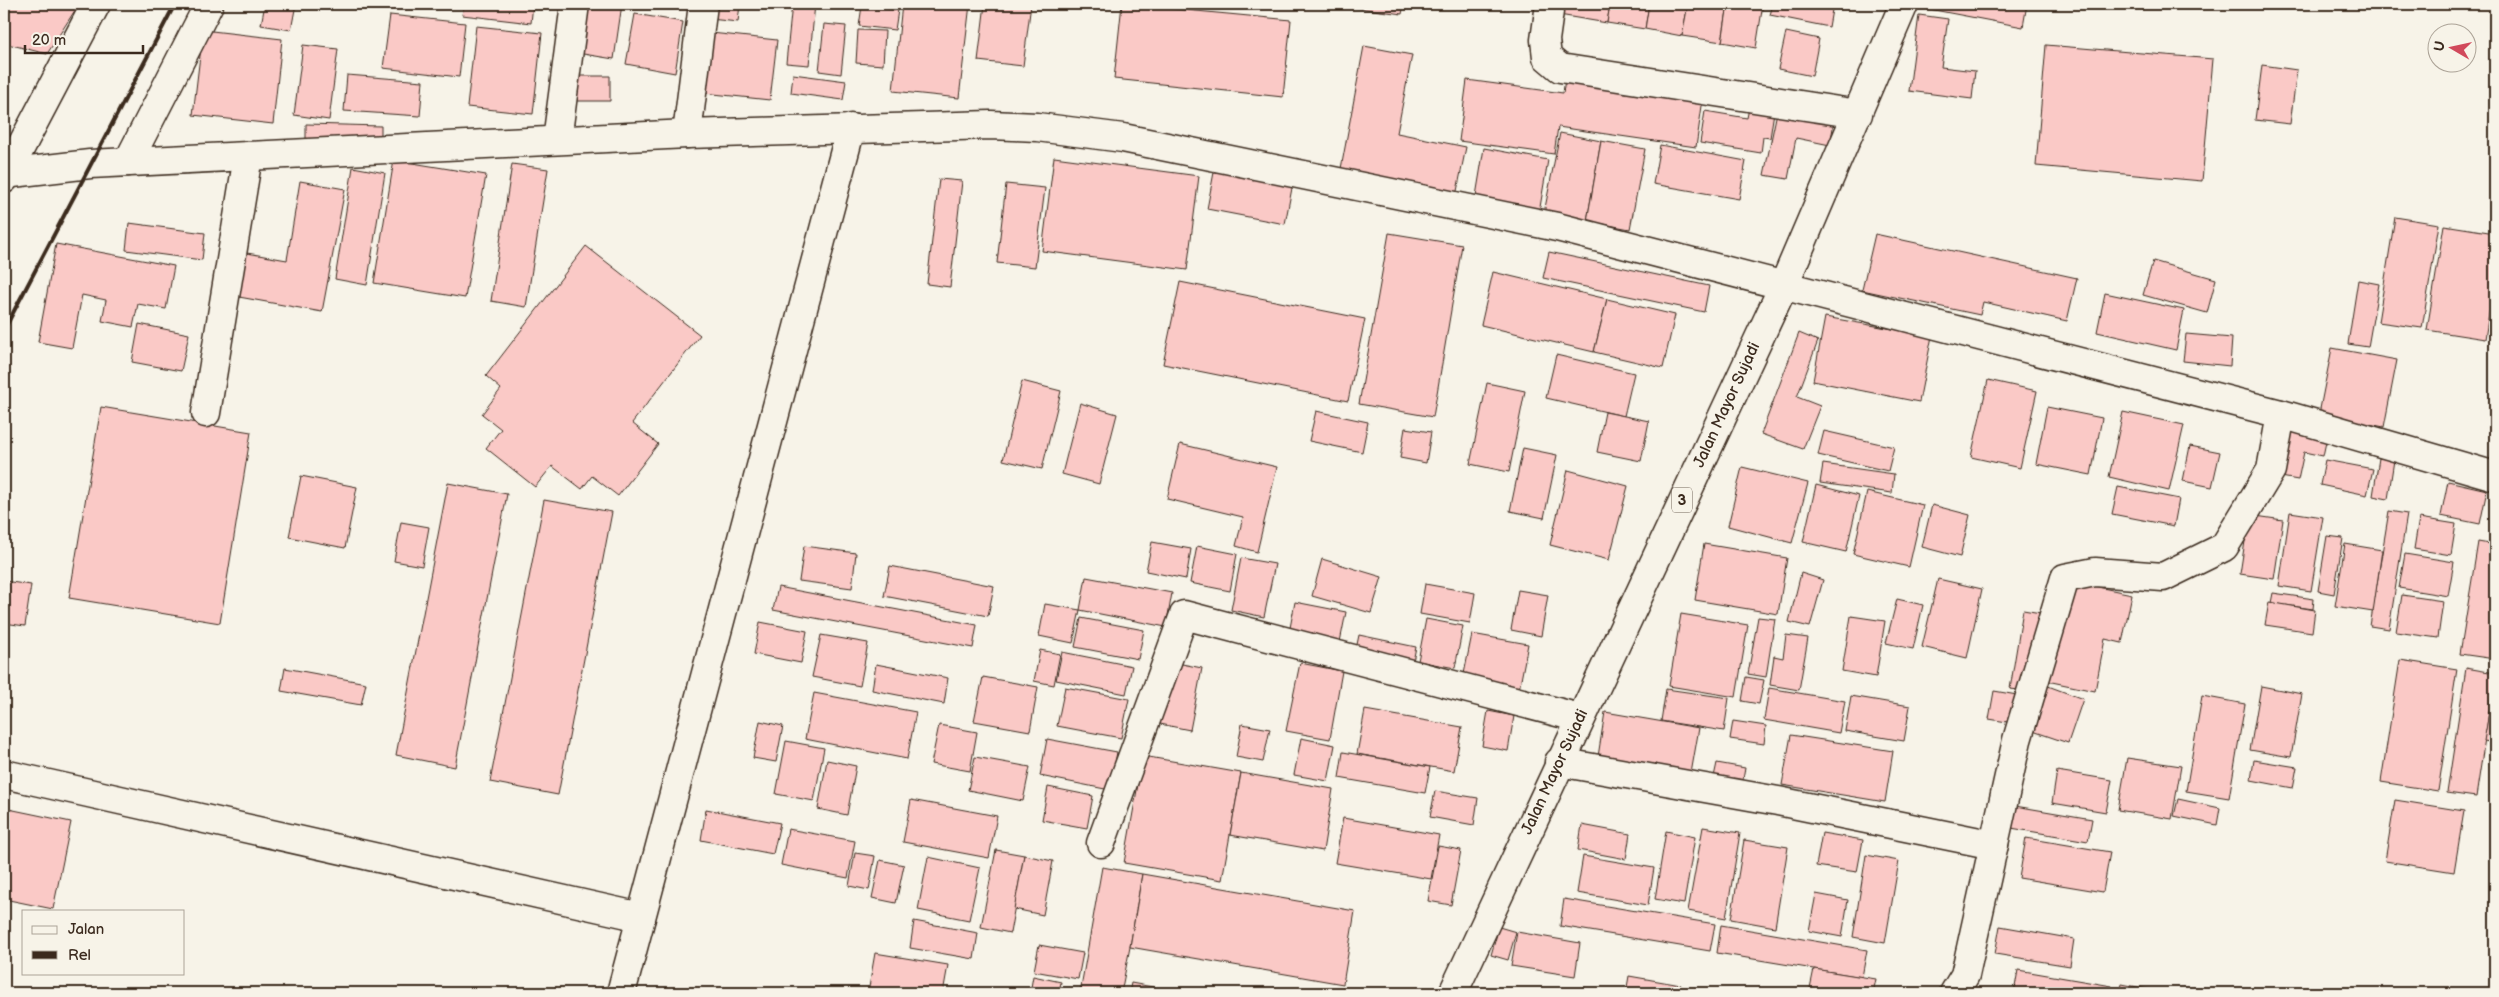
<svg xmlns="http://www.w3.org/2000/svg" width="2499" height="997" viewBox="0 0 2499 997" font-family="'Balsamiq Sans',sans-serif">
  <style>
    .building { fill: #fac9c6; stroke: #3b2a1e }
    .lines { fill: none; stroke-linecap: round; stroke-linejoin: round }
    .minor-casing { stroke: #3b2a1e; stroke-width: 31 }
    .highway-casing { stroke: #3b2a1e; stroke-width: 31 }
    .minor { stroke: #f7f3e8; stroke-width: 28 }
    .highway { stroke: #f7f3e8; stroke-width: 28 }
    .rail { stroke: #3b2a1e; stroke-width: 4 }
    .labels { text-anchor: middle; dominant-baseline: central; stroke-width: 4; stroke-linejoin: round; paint-order: stroke }
    .shield { fill: #f7f3e8; stroke: #73665b; stroke-width: 1 }
    .shield-label { font-size: 15px; font-weight: bold; fill: #3b2a1e }
    .street-label { font-size: 16px; fill: #3b2a1e; stroke: #f7f3e8 }
  </style>
  <rect width="100%" height="100%" fill="#f7f3e8"/>
  <filter id="ink" filterUnits="userSpaceOnUse"><feTurbulence type="fractalNoise" baseFrequency=".02" numOctaves="2"/><feDisplacementMap in="SourceGraphic" scale="10" xChannelSelector="R" yChannelSelector="G"/><feConvolveMatrix kernelMatrix="1 2 1 2 8 2 1 2 1" color-interpolation-filters="sRGB"/></filter>
  <g filter="url(#ink)">
    <g class="building">
      <polygon points="4,4 79,4 47,54 4,43"/>
      <polygon points="265,4 296,4 291,30 261,25"/>
      <polygon points="464,4 533,4 531,23 462,15"/>
      <polygon points="584,4 622,4 614,59 577,53"/>
      <polygon points="663,4 681,4 680,9 662,6"/>
      <polygon points="711,4 740,4 738,22 710,19"/>
      <polygon points="792,4 815,4 809,65 786,63"/>
      <polygon points="902,4 970,4 959,98 893,91"/>
      <polygon points="985,4 1031,4 1023,66 978,61"/>
      <polygon points="1122,4 1291,20 1283,97 1114,79"/>
      <polygon points="1344,4 1404,4 1402,14 1344,6"/>
      <polygon points="1561,4 1610,4 1607,23 1559,15"/>
      <polygon points="1610,4 1649,4 1645,29 1607,23"/>
      <polygon points="1649,4 1688,4 1682,36 1645,29"/>
      <polygon points="1688,4 1728,4 1722,42 1682,36"/>
      <polygon points="1728,4 1763,4 1756,48 1722,42"/>
      <polygon points="1773,4 1833,4 1829,27 1770,15"/>
      <polygon points="1930,4 2027,4 2023,27 1929,9"/>
      <polygon points="862,6 898,10 895,30 859,26"/>
      <polygon points="635,14 683,22 675,73 626,64"/>
      <polygon points="390,15 465,23 459,77 383,68"/>
      <polygon points="1919,15 1948,19 1941,67 1975,71 1972,99 1909,91"/>
      <polygon points="824,24 846,26 841,74 819,71"/>
      <polygon points="476,26 542,33 533,114 467,107"/>
      <polygon points="203,30 282,39 273,124 193,115"/>
      <polygon points="858,30 885,31 883,65 856,63"/>
      <polygon points="1786,32 1819,39 1812,76 1778,69"/>
      <polygon points="711,33 777,40 770,100 704,93"/>
      <polygon points="303,45 338,49 329,120 294,115"/>
      <polygon points="2046,45 2213,59 2202,181 2036,166"/>
      <polygon points="1364,46 1412,55 1397,133 1466,147 1456,196 1340,174"/>
      <polygon points="2262,65 2297,70 2290,124 2255,120"/>
      <polygon points="793,74 846,81 843,100 791,93"/>
      <polygon points="347,75 423,81 420,116 344,111"/>
      <polygon points="566,76 610,76 610,101 565,101"/>
      <polygon points="1565,79 1703,99 1696,147 1558,127 1554,154 1459,141 1467,80 1563,93"/>
      <polygon points="1749,108 1774,112 1770,138 1763,137 1761,153 1700,143 1705,111 1747,118"/>
      <polygon points="1777,112 1834,122 1830,145 1796,138 1788,179 1764,175"/>
      <polygon points="306,124 381,126 381,144 306,143"/>
      <polygon points="1560,133 1601,141 1587,221 1544,213"/>
      <polygon points="1601,141 1645,149 1630,229 1587,221"/>
      <polygon points="1660,145 1746,161 1739,199 1653,184"/>
      <polygon points="1484,148 1548,160 1539,213 1475,202"/>
      <polygon points="1054,157 1199,176 1187,270 1042,251"/>
      <polygon points="394,160 486,175 465,298 374,283"/>
      <polygon points="512,164 548,169 526,307 491,301"/>
      <polygon points="353,167 385,173 367,285 335,279"/>
      <polygon points="1215,167 1293,183 1285,224 1207,209"/>
      <polygon points="939,179 962,181 950,287 927,284"/>
      <polygon points="300,181 345,189 322,312 239,297 247,253 287,260"/>
      <polygon points="1006,184 1045,188 1035,267 997,263"/>
      <polygon points="2395,217 2439,224 2422,328 2378,322"/>
      <polygon points="129,223 205,233 202,260 126,250"/>
      <polygon points="2444,225 2495,233 2495,274 2485,339 2427,330"/>
      <polygon points="1389,233 1462,245 1433,417 1359,404"/>
      <polygon points="1875,234 2077,278 2067,321 1983,302 1980,315 1862,290"/>
      <polygon points="56,244 174,266 166,309 138,304 133,327 102,321 106,300 82,295 72,348 38,342"/>
      <polygon points="586,246 700,335 632,423 658,444 618,496 592,476 582,489 552,466 535,487 486,448 501,429 482,414 501,389 486,376"/>
      <polygon points="1549,252 1709,286 1704,312 1543,278"/>
      <polygon points="2153,261 2216,279 2207,313 2143,295"/>
      <polygon points="1493,272 1607,299 1594,352 1481,325"/>
      <polygon points="2358,280 2379,284 2368,347 2348,344"/>
      <polygon points="1180,282 1365,319 1348,401 1163,364"/>
      <polygon points="2105,293 2184,310 2176,350 2097,332"/>
      <polygon points="1607,299 1675,315 1663,368 1594,352"/>
      <polygon points="1825,317 1932,336 1919,402 1813,381"/>
      <polygon points="139,324 189,334 181,371 132,362"/>
      <polygon points="1799,333 1818,341 1797,397 1820,406 1803,449 1761,434"/>
      <polygon points="2186,334 2232,338 2230,366 2183,361"/>
      <polygon points="2332,348 2397,360 2384,427 2319,414"/>
      <polygon points="1556,355 1634,373 1624,416 1546,398"/>
      <polygon points="1988,380 2037,391 2020,468 1971,457"/>
      <polygon points="1022,381 1061,391 1042,469 1003,460"/>
      <polygon points="1487,383 1525,391 1509,472 1470,464"/>
      <polygon points="1080,403 1117,414 1099,484 1062,474"/>
      <polygon points="101,407 251,432 220,623 69,598"/>
      <polygon points="2047,407 2102,418 2091,475 2036,464"/>
      <polygon points="1316,411 1368,422 1362,452 1309,441"/>
      <polygon points="1605,412 1649,421 1641,461 1597,452"/>
      <polygon points="2123,412 2184,425 2169,491 2109,477"/>
      <polygon points="1405,428 1431,432 1426,463 1400,458"/>
      <polygon points="2284,429 2327,437 2323,456 2304,452 2298,480 2275,476"/>
      <polygon points="1824,431 1894,447 1888,471 1818,455"/>
      <polygon points="1180,444 1277,467 1257,552 1236,546 1243,517 1167,499"/>
      <polygon points="2190,446 2220,452 2212,487 2183,481"/>
      <polygon points="1523,448 1557,455 1544,518 1510,511"/>
      <polygon points="2379,458 2394,460 2388,499 2373,496"/>
      <polygon points="2325,460 2373,469 2367,495 2320,485"/>
      <polygon points="1823,464 1894,474 1892,493 1820,483"/>
      <polygon points="1742,467 1808,483 1792,543 1728,526"/>
      <polygon points="1568,470 1628,486 1609,560 1550,545"/>
      <polygon points="301,476 357,487 345,548 289,537"/>
      <polygon points="2448,481 2487,490 2480,524 2441,516"/>
      <polygon points="448,483 507,494 455,767 396,755"/>
      <polygon points="1816,485 1859,496 1846,552 1803,542"/>
      <polygon points="2118,487 2179,499 2174,526 2112,514"/>
      <polygon points="1867,492 1923,505 1909,567 1853,554"/>
      <polygon points="544,500 612,512 558,795 490,782"/>
      <polygon points="1932,505 1970,515 1960,557 1922,547"/>
      <polygon points="2389,511 2407,514 2389,629 2370,626"/>
      <polygon points="2290,512 2323,517 2311,591 2279,586"/>
      <polygon points="2249,515 2283,520 2274,579 2240,574"/>
      <polygon points="2419,518 2456,524 2451,555 2414,549"/>
      <polygon points="401,522 429,527 422,566 394,561"/>
      <polygon points="2327,536 2343,538 2334,594 2318,591"/>
      <polygon points="1152,542 1191,549 1186,579 1146,571"/>
      <polygon points="2478,542 2495,545 2495,659 2460,654"/>
      <polygon points="1704,544 1787,558 1778,614 1695,600"/>
      <polygon points="2345,544 2382,550 2373,612 2335,606"/>
      <polygon points="804,546 856,553 852,588 799,581"/>
      <polygon points="1197,546 1237,554 1230,591 1190,583"/>
      <polygon points="2405,554 2454,562 2448,596 2399,588"/>
      <polygon points="1241,558 1275,564 1264,617 1231,610"/>
      <polygon points="1322,559 1382,577 1371,613 1312,596"/>
      <polygon points="890,566 994,586 988,616 884,596"/>
      <polygon points="1801,573 1823,580 1810,627 1789,622"/>
      <polygon points="1086,577 1172,593 1166,627 1080,610"/>
      <polygon points="1938,579 1982,589 1967,658 1922,647"/>
      <polygon points="4,581 31,585 25,626 4,623"/>
      <polygon points="2068,581 2132,594 2122,643 2105,639 2095,691 2047,681"/>
      <polygon points="1425,584 1475,593 1470,623 1420,614"/>
      <polygon points="778,587 977,625 973,648 773,610"/>
      <polygon points="1518,590 1548,595 1541,636 1511,630"/>
      <polygon points="2273,593 2314,599 2313,609 2271,603"/>
      <polygon points="2402,595 2443,601 2438,638 2396,632"/>
      <polygon points="1897,599 1923,605 1913,649 1886,643"/>
      <polygon points="1295,602 1346,612 1340,642 1289,633"/>
      <polygon points="2269,602 2315,610 2312,632 2265,625"/>
      <polygon points="1045,604 1080,610 1073,643 1039,636"/>
      <polygon points="2023,610 2041,613 2028,691 2010,689"/>
      <polygon points="1681,614 1748,625 1736,697 1669,686"/>
      <polygon points="1851,616 1885,621 1876,677 1842,671"/>
      <polygon points="1758,617 1775,619 1766,677 1748,674"/>
      <polygon points="1081,618 1144,630 1138,659 1075,647"/>
      <polygon points="1426,619 1463,626 1455,668 1418,661"/>
      <polygon points="760,622 807,631 801,663 754,654"/>
      <polygon points="1472,634 1528,644 1519,690 1463,679"/>
      <polygon points="821,635 868,643 860,686 812,677"/>
      <polygon points="1359,635 1416,647 1411,671 1354,659"/>
      <polygon points="1786,635 1808,638 1799,690 1770,685 1774,656 1783,658"/>
      <polygon points="1040,650 1060,654 1054,685 1034,681"/>
      <polygon points="1062,652 1132,666 1126,694 1056,680"/>
      <polygon points="2400,660 2457,669 2438,791 2381,782"/>
      <polygon points="1172,662 1202,668 1190,730 1160,724"/>
      <polygon points="1300,663 1342,671 1330,739 1286,731"/>
      <polygon points="876,664 948,678 944,704 872,690"/>
      <polygon points="285,668 366,683 361,705 281,691"/>
      <polygon points="2466,668 2495,673 2476,797 2447,793"/>
      <polygon points="983,677 1038,687 1030,731 974,721"/>
      <polygon points="1746,677 1764,680 1759,704 1742,701"/>
      <polygon points="2040,683 2083,699 2068,743 2024,728"/>
      <polygon points="2261,686 2302,694 2291,757 2250,750"/>
      <polygon points="1065,687 1129,699 1121,738 1057,726"/>
      <polygon points="1769,688 1845,701 1839,733 1764,720"/>
      <polygon points="1666,689 1729,698 1724,731 1661,721"/>
      <polygon points="1994,691 2023,696 2019,724 1989,719"/>
      <polygon points="814,693 916,712 907,759 805,739"/>
      <polygon points="1851,696 1910,706 1904,741 1845,731"/>
      <polygon points="2202,696 2245,704 2229,798 2186,791"/>
      <polygon points="2492,696 2495,697 2495,743 2484,741"/>
      <polygon points="1365,710 1462,727 1454,771 1357,754"/>
      <polygon points="1488,711 1514,716 1508,751 1482,746"/>
      <polygon points="1605,712 1699,728 1690,779 1597,763"/>
      <polygon points="760,721 783,726 776,762 753,758"/>
      <polygon points="1733,721 1766,726 1764,744 1730,739"/>
      <polygon points="1242,724 1270,729 1263,762 1236,757"/>
      <polygon points="939,725 977,732 970,771 931,764"/>
      <polygon points="1791,735 1893,751 1885,802 1782,785"/>
      <polygon points="1301,738 1335,745 1328,781 1294,775"/>
      <polygon points="1047,739 1117,752 1110,790 1040,776"/>
      <polygon points="786,741 824,748 814,801 776,794"/>
      <polygon points="1343,752 1430,767 1425,793 1339,778"/>
      <polygon points="1143,756 1241,773 1222,880 1124,863"/>
      <polygon points="975,757 1030,767 1023,801 968,790"/>
      <polygon points="2127,758 2181,766 2172,819 2118,810"/>
      <polygon points="827,760 856,766 847,815 818,809"/>
      <polygon points="2254,760 2297,767 2293,788 2251,780"/>
      <polygon points="1717,763 1745,768 1741,791 1712,786"/>
      <polygon points="2057,771 2112,780 2106,812 2052,803"/>
      <polygon points="1241,773 1333,789 1323,851 1230,835"/>
      <polygon points="1048,787 1093,796 1087,828 1042,820"/>
      <polygon points="1435,791 1478,798 1474,825 1430,817"/>
      <polygon points="2178,799 2220,808 2217,825 2174,816"/>
      <polygon points="911,800 997,816 989,858 903,842"/>
      <polygon points="2395,800 2464,811 2454,872 2385,861"/>
      <polygon points="2015,806 2092,819 2088,841 2011,828"/>
      <polygon points="4,808 71,822 53,909 4,899"/>
      <polygon points="706,809 780,823 773,854 701,840"/>
      <polygon points="1343,818 1439,835 1431,879 1335,863"/>
      <polygon points="1582,825 1630,834 1626,859 1578,850"/>
      <polygon points="1703,827 1740,833 1726,918 1688,911"/>
      <polygon points="788,829 855,841 848,878 781,865"/>
      <polygon points="1666,831 1695,837 1684,904 1655,899"/>
      <polygon points="1822,833 1863,840 1857,872 1816,866"/>
      <polygon points="2026,838 2110,852 2103,892 2019,878"/>
      <polygon points="1744,840 1788,847 1775,927 1731,919"/>
      <polygon points="1438,846 1461,850 1451,905 1428,901"/>
      <polygon points="996,850 1024,855 1010,933 981,927"/>
      <polygon points="855,853 875,856 869,890 849,886"/>
      <polygon points="1024,855 1053,861 1043,915 1014,909"/>
      <polygon points="1866,855 1899,861 1885,943 1853,937"/>
      <polygon points="1583,856 1654,868 1648,905 1577,893"/>
      <polygon points="928,857 980,868 969,920 918,910"/>
      <polygon points="880,860 904,865 896,903 872,898"/>
      <polygon points="1102,867 1142,874 1130,947 1121,993 1080,993"/>
      <polygon points="1142,874 1355,911 1343,984 1130,947"/>
      <polygon points="1816,894 1848,900 1842,937 1809,931"/>
      <polygon points="1564,899 1715,924 1710,951 1560,926"/>
      <polygon points="914,921 978,933 974,959 910,948"/>
      <polygon points="1721,925 1867,950 1862,977 1717,953"/>
      <polygon points="2000,926 2074,939 2070,966 1995,954"/>
      <polygon points="1499,927 1516,932 1508,960 1491,955"/>
      <polygon points="1517,932 1580,943 1575,976 1511,966"/>
      <polygon points="1039,945 1083,953 1078,979 1034,971"/>
      <polygon points="875,953 948,965 943,993 868,993"/>
      <polygon points="1814,969 1876,979 1873,993 1809,993"/>
      <polygon points="2018,970 2112,986 2111,993 2014,993"/>
      <polygon points="1033,976 1061,982 1059,993 1030,993"/>
      <polygon points="1629,976 1681,985 1679,993 1626,993"/>
      <polygon points="1131,983 1185,993 1129,993"/>
      <polygon points="2122,984 2158,991 2158,993 2120,993"/>
    </g>
    <g class="lines">
      <g class="minor-casing">
        <g id="minor">
          <polyline points="1550,4 1545,40 1547,57 1560,68 1858,114"/>
          <polyline points="687,134 703,4"/>
          <polyline points="557,140 575,4"/>
          <polyline points="128,162 209,4"/>
          <polyline points="4,174 90,164 687,134 991,125 1037,127 1123,138 1557,227 2281,414 2495,476"/>
          <polyline points="4,179 96,4"/>
          <polyline points="206,413 248,156"/>
          <polyline points="1559,762 1778,801 1994,845"/>
          <polyline points="4,774 641,917"/>
          <polyline points="1101,843 1184,615 1580,718"/>
          <polyline points="621,993 851,128"/>
          <polyline points="1954,993 1965,975 2017,740 2065,578 2095,572 2163,577 2224,547 2271,470 2281,414"/>
        </g>
      </g>
      <g class="highway-casing">
        <polyline id="highway" points="1453,993 1783,287 1904,4"/>
      </g>
      <use href="#minor" class="minor"/>
      <use href="#highway" class="highway"/>
      <polyline class="rail" points="4,330 175,4"/>
    </g>
  </g>
  <g class="labels">
    <rect class="shield" x="1672" y="487.5" width="20" height="25" rx="4"/>
    <g class="shield-label">
      <text x="1682" y="500">3</text>
    </g>
    <g class="street-label">
      <text transform="translate(1727 405) rotate(-65)">Jalan Mayor Sujadi</text>
      <text transform="translate(1555 772) rotate(-65)">Jalan Mayor Sujadi</text>
    </g>
  </g>
  <rect width="2499" height="997" fill="none" stroke="#f7f3e8" stroke-width="20"/>
  <rect x="10" y="10" width="2479" height="977" fill="none" stroke="#3b2a1e" stroke-width="2" filter="url(#ink)"/>
  <rect x="22" y="910" width="162" height="65" fill="#f7f3e8" stroke="#aca397"/>
  <rect x="32" y="926" width="25" height="8" fill="#f7f3e8" stroke="#aca397"/>
  <text x="68" y="934" font-size="15" fill="#3b2a1e">Jalan</text>
  <rect x="32" y="951" width="25" height="8" fill="#3b2a1e" stroke="#aca397"/>
  <text x="68" y="960" font-size="15" fill="#3b2a1e">Rel</text>
  <g transform="translate(2452 48) rotate(279)"><circle r="24" fill="#f7f3e8" stroke="#aca397"/>
  <path d="M0-4L9 19L0 12L-9 19Z" fill="#d1495b"/>
  <text y="-8" font-size="14" font-weight="bold" text-anchor="middle" fill="#3b2a1e">U</text>
  </g>
  <path d="M25 45v8h118v-8" fill="none" stroke="#3b2a1e" stroke-width="2.5"/>
  <text x="32" y="45" font-size="15" fill="#3b2a1e" stroke="#f7f3e8" stroke-width="4" paint-order="stroke">20 m</text>
</svg>
